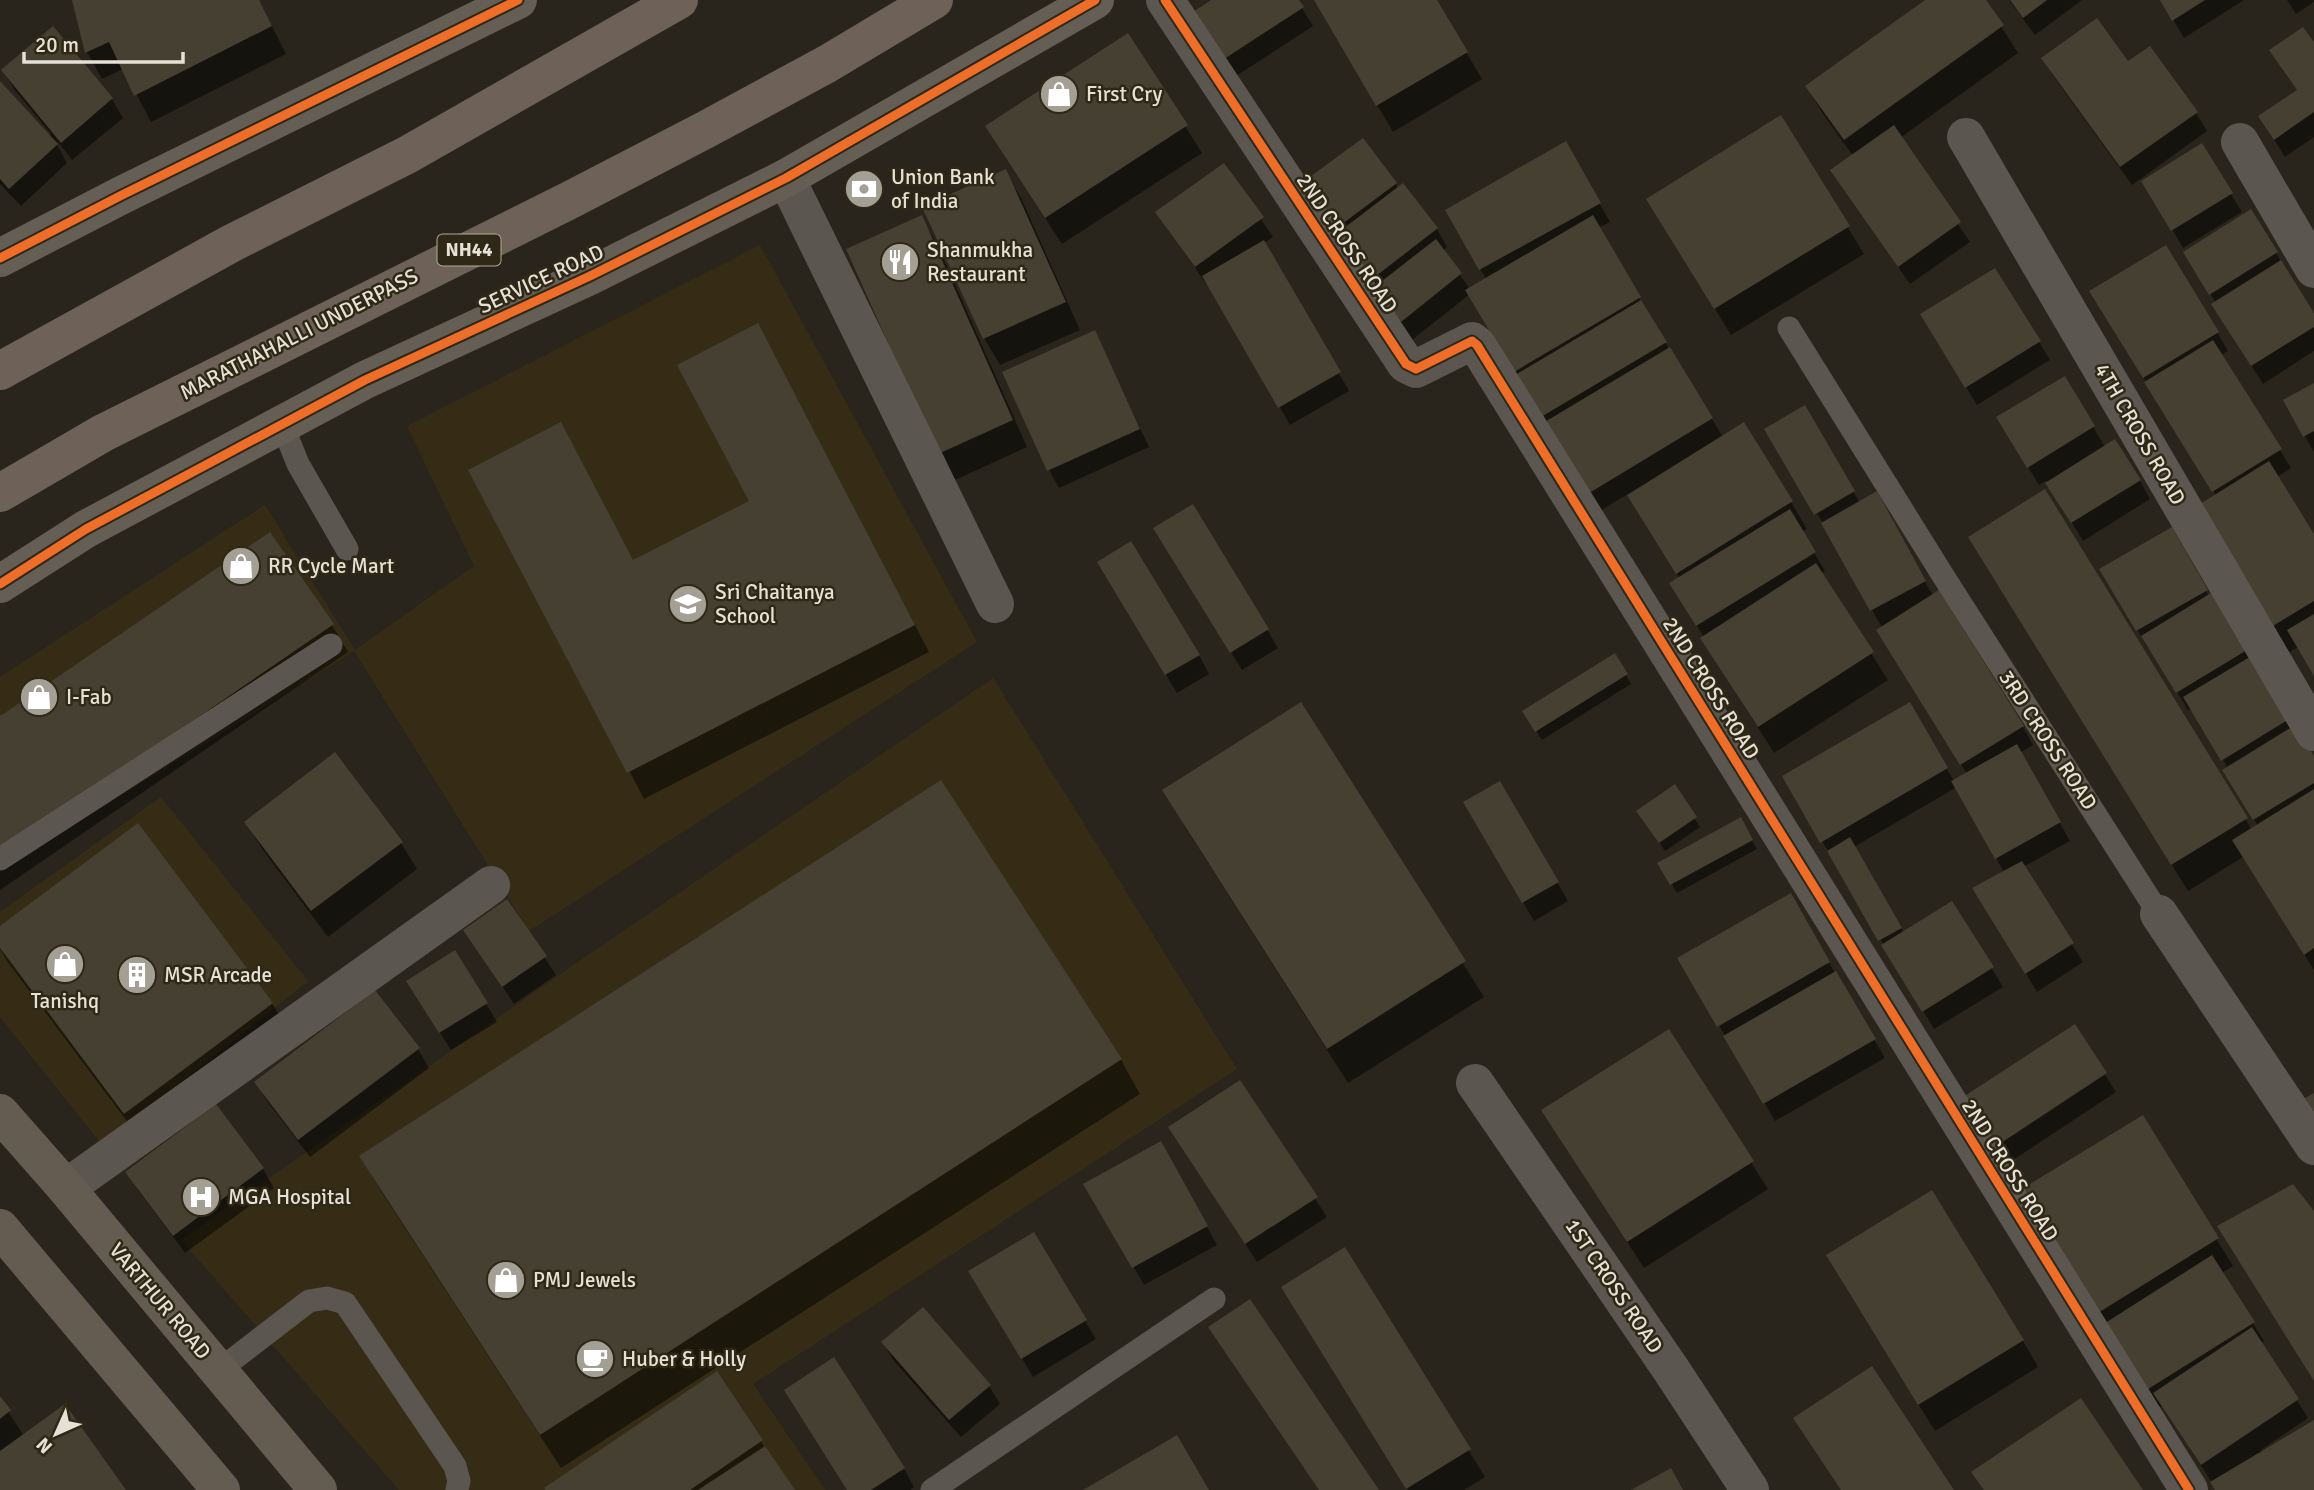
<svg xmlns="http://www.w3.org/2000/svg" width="2314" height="1490" viewBox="0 0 2314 1490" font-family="Signika,sans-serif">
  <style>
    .built { fill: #362c15 }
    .shadow { fill: #0007 }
    .building { fill: #454031 }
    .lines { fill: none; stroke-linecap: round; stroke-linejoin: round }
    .lane { stroke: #5b5750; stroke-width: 23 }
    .street { stroke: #5b5750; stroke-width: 38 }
    .secondary { stroke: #645e55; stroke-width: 38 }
    .primary { stroke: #645b51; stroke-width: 38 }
    .highway { stroke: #6e6157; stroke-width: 38 }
    .cycleway-casing { stroke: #2f2816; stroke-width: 13 }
    .cycleway { stroke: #ee6e29; stroke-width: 9 }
    .labels { text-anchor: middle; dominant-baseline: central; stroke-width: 5; stroke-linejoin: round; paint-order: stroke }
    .shield { fill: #2f2816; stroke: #afaa9c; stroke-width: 2 }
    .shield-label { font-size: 19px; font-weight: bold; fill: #e6e1d6 }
    .poi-label { font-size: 21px; fill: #e6e1d6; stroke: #2f2816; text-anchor: start }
    .street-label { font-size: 21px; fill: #e6e1d6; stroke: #2f2816 }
  </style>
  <rect width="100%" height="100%" fill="#29251c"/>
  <g class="built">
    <polygon points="760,245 977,642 529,931 354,651 0,871 0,677 265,505 355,650 474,566 407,426"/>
    <polygon points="993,678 1237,1069 753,1384 825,1490 399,1490 181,1240 572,966"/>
    <polygon points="161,797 308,981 102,1145 0,1017 0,912"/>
  </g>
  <g class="shadow">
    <polygon points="74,0 259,0 286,54 151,122 123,69 102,79 87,52"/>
    <polygon points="1215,0 1297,0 1313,26 1230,80"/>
    <polygon points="1316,0 1435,0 1482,79 1393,132"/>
    <polygon points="1928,0 1984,0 2018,53 1900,138 1970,242 1910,284 1832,170 1853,156 1823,114 1807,87"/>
    <polygon points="2009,0 2082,0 2035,35"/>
    <polygon points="2161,0 2244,0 2184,38"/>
    <polygon points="2287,0 2314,0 2314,2 2296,14"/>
    <polygon points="53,28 112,99 123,118 72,160 58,142 56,143 67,163 21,206 0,184 0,83 49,136 51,134 14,89 3,70"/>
    <polygon points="1128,36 1202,153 1062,244 1003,153"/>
    <polygon points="2314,45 2314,137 2285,157 2260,117 2298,91 2282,69"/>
    <polygon points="2043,59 2128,64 2196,113 2207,131 2132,185 2054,77"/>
    <polygon points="1781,117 1864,254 1731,335 1664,226"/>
    <polygon points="1566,144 1610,222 1598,228 1669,349 1723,437 1791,502 1807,529 1802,532 1825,571 1821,573 1888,680 1774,753 1702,639 1704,637 1682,602 1680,579 1628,494 1598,512 1470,294 1403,347 1308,206 1396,184 1398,189 1403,185 1437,229 1447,247 1443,251 1470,289 1486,279 1447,210"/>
    <polygon points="1224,165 1273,237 1264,243 1349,391 1290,425 1208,283 1207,285 1157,213"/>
    <polygon points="1005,171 1021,198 1080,330 1000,365 984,338 924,208"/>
    <polygon points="2144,181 2231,194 2242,212 2183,248"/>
    <polygon points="921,217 937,244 1027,447 955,480 849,249"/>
    <polygon points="2276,253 2314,316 2314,351 2263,384 2224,323 2216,303 2196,271"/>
    <polygon points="1995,270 2050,360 1977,405 1933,333"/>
    <polygon points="2102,310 2217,332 2228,351 2221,355 2291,468 2277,477 2314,537 2314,673 2298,647 2280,658 2216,496"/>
    <polygon points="1094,332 1149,447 1059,488 1049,470"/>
    <polygon points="773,352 929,652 644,799 471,470 634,562 751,501"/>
    <polygon points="2064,378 2105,447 2140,481 2150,499 2083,541 2046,481 2039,485 2009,436"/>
    <polygon points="2314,385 2314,452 2285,401"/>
    <polygon points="1804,407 1860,503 1876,494 1933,596 2023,727 2033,745 2020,753 2070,841 2023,867 2083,962 2037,992 1985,907 2004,872 1957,787 1854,847 1904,933 1952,903 2003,987 1934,1029 1784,777 1909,704 1954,781 1967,774 1889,648 1882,628 1828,531 1766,430"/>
    <polygon points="2044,491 2252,830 2258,826 2235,789 2228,768 2192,708 2188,710 2150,647 2148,648 2102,570 2171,530 2209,596 2314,760 2314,970 2243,857 2188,891 1985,564"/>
    <polygon points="1193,506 1278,648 1242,670 1166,547"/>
    <polygon points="1110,581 1199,655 1209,674 1177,693"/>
    <polygon points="332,625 348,652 0,890 0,716"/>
    <polygon points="1615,655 1631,684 1542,740 1524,712"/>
    <polygon points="1301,705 1484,997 1348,1083 1184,825"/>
    <polygon points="1500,784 1568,901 1534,921 1466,803"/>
    <polygon points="1674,787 1700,827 1665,851 1644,820"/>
    <polygon points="1740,819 1757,849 1677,893 1660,863"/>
    <polygon points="246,822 401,843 417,869 328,937 262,849"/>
    <polygon points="1790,896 1885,1058 1775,1121 1680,959"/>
    <polygon points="507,901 556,975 514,1004 465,931"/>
    <polygon points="0,928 272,1003 288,1030 141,1140 7,961 0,949"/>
    <polygon points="455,952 497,1022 451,1050 419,1000"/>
    <polygon points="375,993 418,1049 429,1068 310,1157 267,1101 256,1082"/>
    <polygon points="2074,1027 2116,1092 2004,1166 1973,1118"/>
    <polygon points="1668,1031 1768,1189 1644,1268 1559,1137"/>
    <polygon points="1121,1060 1140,1094 561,1468 381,1191 361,1157"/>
    <polygon points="1240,1083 1327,1217 1257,1262 1181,1146"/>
    <polygon points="216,1106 263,1169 274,1188 185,1253 138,1190 127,1172"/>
    <polygon points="2143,1118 2233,1266 2222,1273 2264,1341 2261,1343 2308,1418 2261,1450 2263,1452 2314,1422 2314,1490 2217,1490 2162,1406 2157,1409 2035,1220"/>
    <polygon points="1160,1143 1217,1245 1144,1285 1086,1184"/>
    <polygon points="1344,1249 1485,1477 1464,1490 1408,1490 1299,1314"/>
    <polygon points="971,1271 1085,1321 1096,1339 1033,1377"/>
    <polygon points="1843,1283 2023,1341 2038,1367 1935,1431"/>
    <polygon points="883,1343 989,1386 1000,1404 961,1437 894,1361"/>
    <polygon points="716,1374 793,1490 548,1490"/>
    <polygon points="0,1399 24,1436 124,1490 0,1490"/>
    <polygon points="904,1469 914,1487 910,1490 848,1490"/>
  </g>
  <g class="building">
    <polygon points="72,0 259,0 272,26 134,96 109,42 85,53"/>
    <polygon points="1211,0 1299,0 1304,7 1218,63 1187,16"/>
    <polygon points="1314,0 1437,0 1468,52 1376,106"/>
    <polygon points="1925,0 1986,0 2004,25 1844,140 1805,86"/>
    <polygon points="2010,0 2047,0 2023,18"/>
    <polygon points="2160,0 2205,0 2172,21"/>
    <polygon points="2097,18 2128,61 2150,46 2198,112 2120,167 2041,58"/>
    <polygon points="53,26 113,98 61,143 1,70"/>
    <polygon points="2303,27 2314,42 2314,112 2274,140 2258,116 2297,90 2269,50"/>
    <polygon points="1128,33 1188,125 1045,218 985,126"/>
    <polygon points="0,81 58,144 9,189 0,179"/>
    <polygon points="1781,115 1850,226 1714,309 1646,199"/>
    <polygon points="1894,125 1961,222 1898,267 1830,170"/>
    <polygon points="1363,138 1397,183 1330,233 1296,187"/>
    <polygon points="1566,141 1601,203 1479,270 1445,210"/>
    <polygon points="2202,143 2233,193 2171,231 2141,181"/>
    <polygon points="1224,163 1264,217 1195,267 1155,212"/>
    <polygon points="1006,169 1066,302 983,339 922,207"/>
    <polygon points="1403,183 1438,228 1367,283 1331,238"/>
    <polygon points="2251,209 2278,252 2209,295 2183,252"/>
    <polygon points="922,215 1013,420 938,454 846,249"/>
    <polygon points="1593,215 1641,297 1514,372 1465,290"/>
    <polygon points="1436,239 1462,273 1391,330 1364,295"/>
    <polygon points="1264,240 1341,372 1278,408 1202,276"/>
    <polygon points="2166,245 2219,332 2143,378 2089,291"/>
    <polygon points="2281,260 2314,313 2314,327 2251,366 2211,304"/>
    <polygon points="1995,268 2041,341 1965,388 1920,314"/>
    <polygon points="1641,300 1667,342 1541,417 1515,375"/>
    <polygon points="758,323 915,625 627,773 468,470 561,422 633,560 749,501 677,365"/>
    <polygon points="1095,330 1140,429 1047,471 1002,372"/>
    <polygon points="2213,340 2282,449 2212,492 2144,382"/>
    <polygon points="1670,347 1713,418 1586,495 1543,423"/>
    <polygon points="2065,376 2095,426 2027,468 1996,417"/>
    <polygon points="2314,383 2314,431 2303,437 2283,400"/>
    <polygon points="1805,405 1855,491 1814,515 1764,429"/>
    <polygon points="1744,422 1793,501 1676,574 1627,495"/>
    <polygon points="2115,439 2141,480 2071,523 2045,483"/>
    <polygon points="2269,461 2314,534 2314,601 2263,632 2187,512"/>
    <polygon points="2045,489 2248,818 2171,865 1968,537"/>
    <polygon points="1877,491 1926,581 1870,611 1821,523"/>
    <polygon points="1193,504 1269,629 1230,653 1153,528"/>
    <polygon points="1790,509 1816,552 1696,626 1669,583"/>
    <polygon points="2172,527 2208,590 2136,631 2099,569"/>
    <polygon points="270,532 334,624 0,853 0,715 2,715"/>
    <polygon points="1131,541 1200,655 1165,675 1097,562"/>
    <polygon points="1816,563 1874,652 1758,727 1700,638"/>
    <polygon points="1939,590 2024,726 1960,765 1876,630"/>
    <polygon points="2211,593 2247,650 2176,693 2141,636"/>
    <polygon points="2314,614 2314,676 2287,630"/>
    <polygon points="1615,653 1628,674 1535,732 1522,711"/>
    <polygon points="2253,655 2291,718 2221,761 2183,697"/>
    <polygon points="1301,702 1466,961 1327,1049 1162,790"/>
    <polygon points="1910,702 1948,768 1820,843 1782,776"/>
    <polygon points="2295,725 2314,756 2314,783 2253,820 2222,770"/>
    <polygon points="2017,744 2061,822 1995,859 1951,781"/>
    <polygon points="335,752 403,842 311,911 244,822"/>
    <polygon points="941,780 1122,1059 540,1435 359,1156"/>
    <polygon points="1500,781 1559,882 1522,903 1463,802"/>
    <polygon points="1675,784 1697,817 1659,843 1636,811"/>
    <polygon points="2314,789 2314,948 2304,955 2232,840"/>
    <polygon points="1741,817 1753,840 1670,885 1657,863"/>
    <polygon points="138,823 273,1003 124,1114 0,948 0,926"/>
    <polygon points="1850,837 1902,928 1878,941 1827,851"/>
    <polygon points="2022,861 2074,943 2025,974 1972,888"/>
    <polygon points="1791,893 1830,962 1717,1027 1677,958"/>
    <polygon points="507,899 547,956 502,987 463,930"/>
    <polygon points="1952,901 1994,967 1922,1012 1881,945"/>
    <polygon points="455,950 488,1003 439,1033 406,981"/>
    <polygon points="1836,971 1876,1039 1763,1104 1723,1036"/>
    <polygon points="375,990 420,1048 298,1140 254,1082"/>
    <polygon points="2075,1024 2107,1073 1992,1149 1960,1099"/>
    <polygon points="1669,1029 1754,1161 1627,1242 1541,1110"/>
    <polygon points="1240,1080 1318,1197 1245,1244 1168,1127"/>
    <polygon points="2314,1093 2314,1123 2300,1101"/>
    <polygon points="216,1104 264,1168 173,1236 125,1172"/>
    <polygon points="2143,1115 2219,1238 2093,1316 2017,1192"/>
    <polygon points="1161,1141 1208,1226 1132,1268 1083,1184"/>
    <polygon points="2293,1184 2314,1211 2314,1381 2217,1226"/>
    <polygon points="1932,1190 2024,1340 1918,1405 1826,1255"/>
    <polygon points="1034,1232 1087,1320 1021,1359 968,1271"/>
    <polygon points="1345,1247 1471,1449 1406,1489 1281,1287"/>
    <polygon points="2212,1255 2255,1322 2145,1391 2102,1325"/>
    <polygon points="1250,1299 1379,1490 1319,1490 1208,1327"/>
    <polygon points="923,1307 991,1385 949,1420 881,1342"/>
    <polygon points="2252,1327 2299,1399 2201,1465 2153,1393"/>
    <polygon points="834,1357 905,1468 871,1490 847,1490 784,1390"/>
    <polygon points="1872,1366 1954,1490 1841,1490 1793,1418"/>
    <polygon points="717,1371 763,1440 690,1490 546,1490 544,1488"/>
    <polygon points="0,1396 11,1410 0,1419"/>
    <polygon points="2081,1398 2143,1490 1984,1490 1971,1472"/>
    <polygon points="65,1404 126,1490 0,1490 0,1451"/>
    <polygon points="2314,1420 2314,1490 2215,1490 2210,1482"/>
    <polygon points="1177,1435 1209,1490 1083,1490"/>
    <polygon points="765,1446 795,1490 698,1490"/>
    <polygon points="1671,1468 1683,1490 1631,1490"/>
  </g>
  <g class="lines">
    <g class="lane">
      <polyline points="1789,328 1942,574 2159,914"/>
      <polyline points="282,424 298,464 347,549"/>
      <polyline points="0,859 331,645"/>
      <polyline points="218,1371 309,1301 327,1298 345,1303 455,1466 459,1481 457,1490"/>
      <polyline points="932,1490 1214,1299"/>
    </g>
    <g class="street">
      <polyline points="1165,0 1406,364 1416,369 1472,341 1477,345 2189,1490"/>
      <polyline points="1966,137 2314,732"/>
      <polyline points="2240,142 2314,269"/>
      <polyline points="786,178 995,604"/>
      <polyline points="2159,914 2314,1146"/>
      <polyline points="1475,1083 1672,1371 1750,1490"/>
      <polyline points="66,1188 491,885"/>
    </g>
    <g class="secondary">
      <polyline points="0,258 122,195 518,0"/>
      <polyline points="0,584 86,529 365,380 590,276 786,178 1095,0"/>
    </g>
    <g class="primary">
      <polyline points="0,1113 66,1188 318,1490"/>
      <polyline points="0,1228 221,1490"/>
    </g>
    <g class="highway">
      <polyline points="0,371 232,243 407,155 679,0"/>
      <polyline points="0,493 103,433 570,200 705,130 827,64 934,0"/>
    </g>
    <g class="cycleway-casing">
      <g id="cycleway">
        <polyline points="1165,0 1406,364 1416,369 1472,341 1477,345 2189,1490"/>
        <polyline points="0,258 122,195 518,0"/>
        <polyline points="0,584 86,529 365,380 590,276 786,178 1095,0"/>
      </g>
    </g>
    <use href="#cycleway" class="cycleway"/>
  </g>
  <defs>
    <g id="shop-disc" transform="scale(2.0125)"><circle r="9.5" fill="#a49f95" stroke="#2f2816"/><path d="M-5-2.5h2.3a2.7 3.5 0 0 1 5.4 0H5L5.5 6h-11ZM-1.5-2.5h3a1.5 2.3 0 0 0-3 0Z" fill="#fff"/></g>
    <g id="bank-disc" transform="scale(2.0125)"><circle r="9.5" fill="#a49f95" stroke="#2f2816"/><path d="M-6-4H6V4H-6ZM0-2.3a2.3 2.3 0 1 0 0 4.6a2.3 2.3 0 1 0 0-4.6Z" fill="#fff"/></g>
    <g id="restaurant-disc" transform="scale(2.0125)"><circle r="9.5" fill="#a49f95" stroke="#2f2816"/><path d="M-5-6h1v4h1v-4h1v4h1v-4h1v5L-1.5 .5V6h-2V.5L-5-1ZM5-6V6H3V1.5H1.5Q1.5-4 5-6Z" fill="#fff"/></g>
    <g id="school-disc" transform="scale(2.0125)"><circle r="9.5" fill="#a49f95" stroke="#2f2816"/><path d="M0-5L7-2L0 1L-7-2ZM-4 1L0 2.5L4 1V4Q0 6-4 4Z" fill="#fff"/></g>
    <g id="building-disc" transform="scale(2.0125)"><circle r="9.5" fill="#a49f95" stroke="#2f2816"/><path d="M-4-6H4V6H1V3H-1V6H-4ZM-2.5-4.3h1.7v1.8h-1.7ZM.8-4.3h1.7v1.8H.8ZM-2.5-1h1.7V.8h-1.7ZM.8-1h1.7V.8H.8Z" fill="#fff"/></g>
    <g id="hospital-disc" transform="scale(2.0125)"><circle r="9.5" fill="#a49f95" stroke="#2f2816"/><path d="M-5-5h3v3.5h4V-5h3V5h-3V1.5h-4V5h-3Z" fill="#fff"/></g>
    <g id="cafe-disc" transform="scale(2.0125)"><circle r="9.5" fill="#a49f95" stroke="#2f2816"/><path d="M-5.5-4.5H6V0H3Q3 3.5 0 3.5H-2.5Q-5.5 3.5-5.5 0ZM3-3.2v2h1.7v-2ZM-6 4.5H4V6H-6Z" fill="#fff"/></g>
  </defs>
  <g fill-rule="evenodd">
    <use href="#shop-disc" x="1059" y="94"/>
    <use href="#bank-disc" x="864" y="189"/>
    <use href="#restaurant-disc" x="900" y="262"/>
    <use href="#shop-disc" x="241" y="566"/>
    <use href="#school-disc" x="688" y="604"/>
    <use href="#shop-disc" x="39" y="697"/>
    <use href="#shop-disc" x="65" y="964"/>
    <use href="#building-disc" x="137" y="975"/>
    <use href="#hospital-disc" x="201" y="1197"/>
    <use href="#shop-disc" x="506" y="1280"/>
    <use href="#cafe-disc" x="595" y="1359"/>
  </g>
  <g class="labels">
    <rect class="shield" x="437.5" y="234.5" width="63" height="31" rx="5"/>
    <g class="shield-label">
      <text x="469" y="250">NH44</text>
    </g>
    <g class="poi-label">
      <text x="1086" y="94">First Cry</text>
      <text x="891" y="177">Union Bank<tspan x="891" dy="24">of India</tspan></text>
      <text x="927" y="250">Shanmukha<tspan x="927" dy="24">Restaurant</tspan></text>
      <text x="268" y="566">RR Cycle Mart</text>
      <text x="715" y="592">Sri Chaitanya<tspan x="715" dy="24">School</tspan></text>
      <text x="66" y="697">I-Fab</text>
      <text x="164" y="975">MSR Arcade</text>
      <text x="65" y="1001" text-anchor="middle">Tanishq</text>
      <text x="228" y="1197">MGA Hospital</text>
      <text x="533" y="1280">PMJ Jewels</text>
      <text x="622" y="1359">Huber &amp; Holly</text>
    </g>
    <g class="street-label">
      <text transform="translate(1347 243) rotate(56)">2ND CROSS ROAD</text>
      <text transform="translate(541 279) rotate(-25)">SERVICE ROAD</text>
      <text transform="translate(299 334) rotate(-27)">MARATHAHALLI UNDERPASS</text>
      <text transform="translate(2140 434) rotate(60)">4TH CROSS ROAD</text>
      <text transform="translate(1711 688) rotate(58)">2ND CROSS ROAD</text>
      <text transform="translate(2048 740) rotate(57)">3RD CROSS ROAD</text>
      <text transform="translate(2010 1170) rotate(58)">2ND CROSS ROAD</text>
      <text transform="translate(1614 1286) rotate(56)">1ST CROSS ROAD</text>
      <text transform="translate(160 1301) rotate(50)">VARTHUR ROAD</text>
    </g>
  </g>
  <g transform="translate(56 1434) rotate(225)" stroke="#2f2816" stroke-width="5" paint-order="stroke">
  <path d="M0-5L12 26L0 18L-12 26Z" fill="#e6e1d6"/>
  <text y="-10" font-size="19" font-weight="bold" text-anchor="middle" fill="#e6e1d6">N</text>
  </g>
  <path d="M24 52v10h159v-10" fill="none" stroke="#e6e1d6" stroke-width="3.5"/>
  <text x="35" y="52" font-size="21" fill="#e6e1d6" stroke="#2f2816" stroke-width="5" paint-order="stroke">20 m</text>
</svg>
